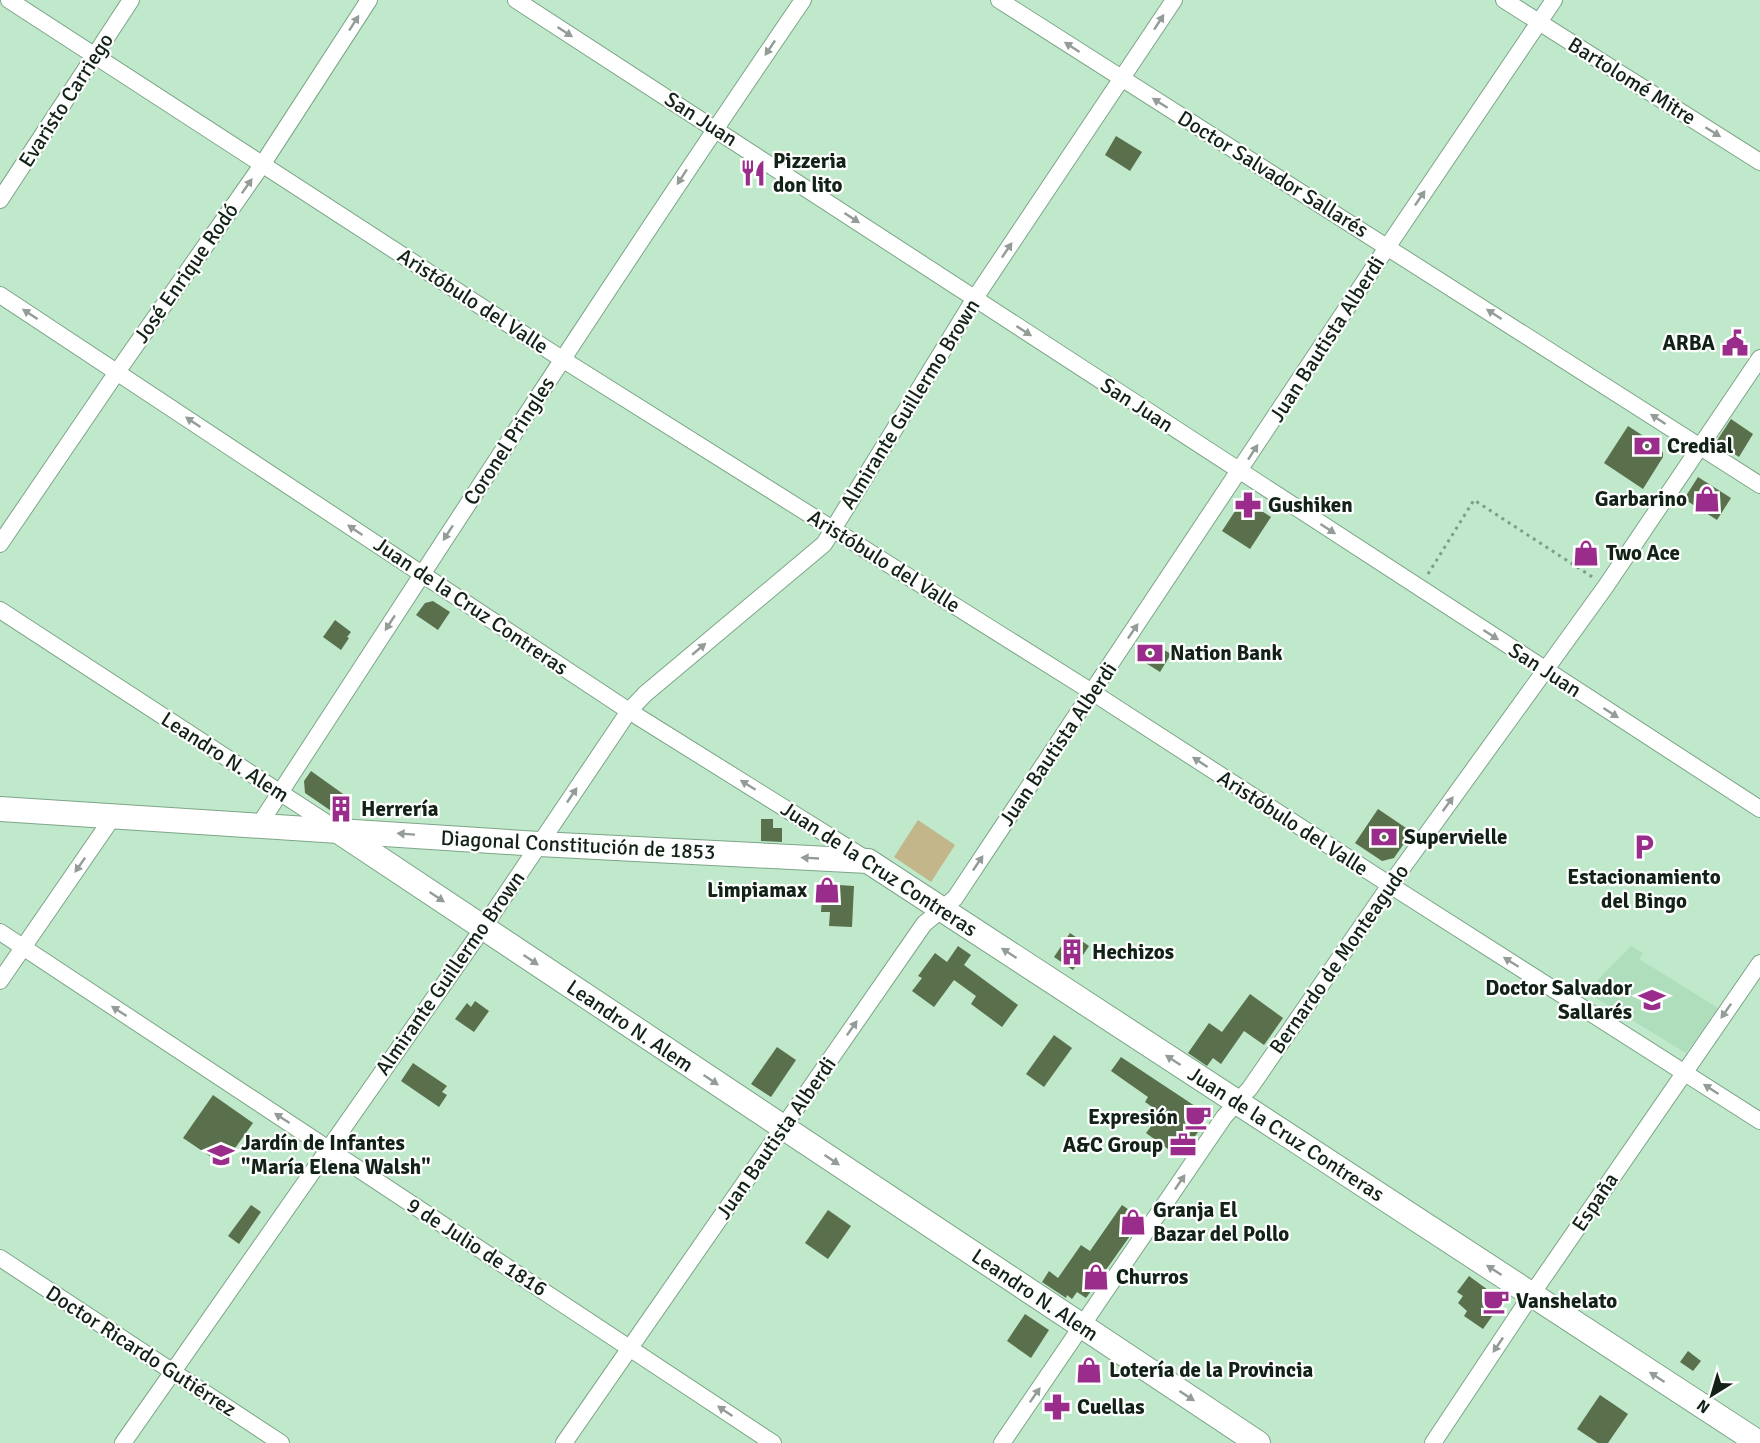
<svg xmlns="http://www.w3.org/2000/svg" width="1760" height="1443" viewBox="0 0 1760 1443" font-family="Signika,sans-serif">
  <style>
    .built { fill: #aedebb }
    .green { fill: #c2b68a }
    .building { fill: #5a704c }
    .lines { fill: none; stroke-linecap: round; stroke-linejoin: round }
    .street-casing { stroke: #7da588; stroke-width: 18 }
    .secondary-casing { stroke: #7da588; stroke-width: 26 }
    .path { stroke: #7e9e87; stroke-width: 3; stroke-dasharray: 3 4.5; stroke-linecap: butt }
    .street { stroke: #fff; stroke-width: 16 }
    .secondary { stroke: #fff; stroke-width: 24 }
    .oneway { fill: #949c97 }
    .labels { text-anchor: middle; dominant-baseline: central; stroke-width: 4.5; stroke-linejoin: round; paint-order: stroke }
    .street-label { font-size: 21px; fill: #122217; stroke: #fefefe }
    .poi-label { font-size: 21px; font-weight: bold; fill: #122217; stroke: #fefefe; text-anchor: start }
  </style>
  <rect width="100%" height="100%" fill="#bfe9ca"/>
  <polygon class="built" points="1631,946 1643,953 1639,959 1718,1008 1686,1053 1586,992"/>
  <polygon class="green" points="918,820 955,845 931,882 894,857"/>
  <g class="building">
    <polygon points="1116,136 1142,152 1130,171 1105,155"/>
    <polygon points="1731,419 1753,434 1739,457 1716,442"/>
    <polygon points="1628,426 1656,444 1663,453 1663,457 1643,489 1604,463"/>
    <polygon points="1698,477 1731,498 1717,520 1684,499"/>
    <polygon points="1243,499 1271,517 1250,549 1222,531"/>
    <polygon points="433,601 450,612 438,630 416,615 425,603"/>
    <polygon points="335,620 351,632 347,637 349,638 341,650 323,637"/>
    <polygon points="1152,643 1171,654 1160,672 1141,660"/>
    <polygon points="311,771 346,796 342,801 348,805 340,817 305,793 304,781"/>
    <polygon points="1378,809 1412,832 1394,858 1382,861 1355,843"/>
    <polygon points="761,819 773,819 773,828 782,828 782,842 761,841"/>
    <polygon points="823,884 854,886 852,927 829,926 830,912 821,912"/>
    <polygon points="1070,933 1089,946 1073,970 1054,957"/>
    <polygon points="958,946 971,955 964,965 1018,1005 1002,1027 971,1004 976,996 954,980 934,1007 912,991 922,978 918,976 935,953 947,962"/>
    <polygon points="1250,994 1283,1018 1264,1045 1244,1031 1221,1064 1213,1058 1207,1066 1188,1053 1209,1023 1222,1032"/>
    <polygon points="475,1001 489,1011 474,1032 455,1019 467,1003 471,1007"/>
    <polygon points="1054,1035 1072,1048 1044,1087 1026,1074"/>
    <polygon points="777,1047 796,1060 771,1097 751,1084"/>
    <polygon points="1121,1057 1201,1110 1205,1122 1184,1152 1179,1149 1177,1151 1170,1147 1168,1149 1146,1133 1161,1113 1145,1102 1148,1097 1111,1071"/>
    <polygon points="413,1063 447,1086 442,1092 447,1095 439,1107 401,1081"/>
    <polygon points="213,1095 253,1123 223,1165 183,1138"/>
    <polygon points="251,1205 261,1212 239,1244 228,1236"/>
    <polygon points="1122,1205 1142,1219 1086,1298 1077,1292 1072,1299 1067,1295 1066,1298 1042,1282 1049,1271 1058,1278 1081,1245 1090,1251"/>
    <polygon points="828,1210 851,1226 828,1259 805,1243"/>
    <polygon points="1469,1276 1503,1301 1483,1329 1464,1316 1467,1311 1458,1303 1463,1296 1457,1292"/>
    <polygon points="1025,1314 1049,1330 1031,1358 1007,1341"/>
    <polygon points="1688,1351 1701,1361 1693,1371 1680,1362"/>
    <polygon points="1600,1395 1628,1414 1608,1443 1598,1443 1577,1429"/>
  </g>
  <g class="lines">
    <g class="street-casing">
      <g id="street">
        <polyline points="9,0 562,359 1092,692 1390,885 1760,1121"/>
        <polyline points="516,0 1760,809"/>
        <polyline points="999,0 1760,485"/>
        <polyline points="1504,0 1760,162"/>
        <polyline points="0,200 131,0"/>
        <polyline points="0,295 629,711 866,859"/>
        <polyline points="0,544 117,372 262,165 369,0"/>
        <polyline points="0,610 336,829"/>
        <path d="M259 825C439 549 617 272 803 0"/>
        <polyline points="0,932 773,1443"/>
        <polyline points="0,981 113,817"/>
        <polyline points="0,1258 281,1443"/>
        <polyline points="123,1443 483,928 629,711 645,694 824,544 975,298 1174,0"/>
        <polyline points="564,1443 924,924 955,898 1388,246 1554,0"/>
        <polyline points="1002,1443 1224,1117 1250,1088 1390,885 1606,586 1760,358"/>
        <polyline points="1433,1443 1532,1294 1760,963"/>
      </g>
    </g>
    <g class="secondary-casing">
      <g id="secondary">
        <polyline points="0,809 539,844 868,861 1759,1443"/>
        <polyline points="338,831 1258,1443"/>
      </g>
    </g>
    <polyline class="path" points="1428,574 1474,500 1594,578"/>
    <use href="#street" class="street"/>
    <use href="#secondary" class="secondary"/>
  </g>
  <defs><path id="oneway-solid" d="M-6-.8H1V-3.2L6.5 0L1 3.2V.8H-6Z" transform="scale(1.5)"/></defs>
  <g class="oneway">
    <use href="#oneway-solid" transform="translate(1159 22) rotate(-57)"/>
    <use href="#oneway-solid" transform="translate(354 23) rotate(-57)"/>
    <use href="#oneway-solid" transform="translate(565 32) rotate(33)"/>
    <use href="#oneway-solid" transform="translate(1072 47) rotate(-147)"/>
    <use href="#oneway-solid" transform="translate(770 48) rotate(124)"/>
    <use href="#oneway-solid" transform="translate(1160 103) rotate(-148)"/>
    <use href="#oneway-solid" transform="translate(1713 132) rotate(32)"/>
    <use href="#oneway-solid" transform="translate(682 177) rotate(123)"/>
    <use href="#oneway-solid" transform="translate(247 186) rotate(-55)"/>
    <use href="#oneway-solid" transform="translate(1420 198) rotate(-56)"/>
    <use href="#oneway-solid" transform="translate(852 218) rotate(33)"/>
    <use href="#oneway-solid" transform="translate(1007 250) rotate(-56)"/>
    <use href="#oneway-solid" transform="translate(30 314) rotate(-147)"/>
    <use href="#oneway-solid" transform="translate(1494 314) rotate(-147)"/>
    <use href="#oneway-solid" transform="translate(1024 331) rotate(33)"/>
    <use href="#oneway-solid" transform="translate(1658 419) rotate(-147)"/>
    <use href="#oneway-solid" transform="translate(193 422) rotate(-146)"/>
    <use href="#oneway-solid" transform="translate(1253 452) rotate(-57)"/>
    <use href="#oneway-solid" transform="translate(1328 529) rotate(33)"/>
    <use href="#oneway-solid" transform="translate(355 530) rotate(-146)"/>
    <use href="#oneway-solid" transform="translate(448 533) rotate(123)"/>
    <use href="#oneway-solid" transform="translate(390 623) rotate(123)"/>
    <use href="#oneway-solid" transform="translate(1133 631) rotate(-56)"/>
    <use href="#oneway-solid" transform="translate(1491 635) rotate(33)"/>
    <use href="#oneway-solid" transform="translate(699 649) rotate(-40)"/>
    <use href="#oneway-solid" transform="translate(1611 713) rotate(33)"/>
    <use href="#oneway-solid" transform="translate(1200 762) rotate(-147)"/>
    <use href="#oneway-solid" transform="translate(748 785) rotate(-148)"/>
    <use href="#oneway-solid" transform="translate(572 795) rotate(-56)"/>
    <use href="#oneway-solid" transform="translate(1448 804) rotate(-54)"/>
    <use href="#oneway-solid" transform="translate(406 834) rotate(-176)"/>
    <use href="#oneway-solid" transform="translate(810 858) rotate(-177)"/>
    <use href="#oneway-solid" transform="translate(978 863) rotate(-56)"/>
    <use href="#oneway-solid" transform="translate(80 865) rotate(125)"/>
    <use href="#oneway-solid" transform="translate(437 897) rotate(34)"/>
    <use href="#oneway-solid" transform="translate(1009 953) rotate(-147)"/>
    <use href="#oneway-solid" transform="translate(531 960) rotate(34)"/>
    <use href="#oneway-solid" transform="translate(1511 962) rotate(-148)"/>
    <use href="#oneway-solid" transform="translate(119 1011) rotate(-147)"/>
    <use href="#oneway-solid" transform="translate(1726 1011) rotate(125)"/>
    <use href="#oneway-solid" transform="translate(852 1028) rotate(-55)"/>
    <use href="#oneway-solid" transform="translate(1173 1060) rotate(-147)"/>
    <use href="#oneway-solid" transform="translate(711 1080) rotate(34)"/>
    <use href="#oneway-solid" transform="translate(1711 1089) rotate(-147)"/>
    <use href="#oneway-solid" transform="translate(282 1118) rotate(-147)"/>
    <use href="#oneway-solid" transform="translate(832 1160) rotate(34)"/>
    <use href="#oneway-solid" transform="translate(1180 1182) rotate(-56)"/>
    <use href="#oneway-solid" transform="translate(1494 1270) rotate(-147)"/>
    <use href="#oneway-solid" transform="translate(1498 1345) rotate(124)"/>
    <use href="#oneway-solid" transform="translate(1657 1377) rotate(-147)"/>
    <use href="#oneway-solid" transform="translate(1035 1395) rotate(-55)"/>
    <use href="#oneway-solid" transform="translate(1187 1396) rotate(33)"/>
    <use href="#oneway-solid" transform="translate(725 1411) rotate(-146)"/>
  </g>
  <defs>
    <g id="restaurant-bare" transform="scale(2.07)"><path d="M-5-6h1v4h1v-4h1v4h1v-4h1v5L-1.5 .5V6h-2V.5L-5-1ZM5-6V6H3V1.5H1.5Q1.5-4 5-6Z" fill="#9a2c8c" stroke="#fefefe" stroke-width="2.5" paint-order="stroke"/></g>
    <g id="civic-bare" transform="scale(2.07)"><path d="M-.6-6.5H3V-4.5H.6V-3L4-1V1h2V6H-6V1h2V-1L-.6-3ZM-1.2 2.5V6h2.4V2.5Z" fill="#9a2c8c" stroke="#fefefe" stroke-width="2.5" paint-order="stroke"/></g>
    <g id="bank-bare" transform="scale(2.07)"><path d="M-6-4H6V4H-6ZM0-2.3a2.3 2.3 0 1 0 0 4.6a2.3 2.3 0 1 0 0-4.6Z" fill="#9a2c8c" stroke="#fefefe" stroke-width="2.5" paint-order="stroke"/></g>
    <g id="shop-bare" transform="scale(2.07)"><path d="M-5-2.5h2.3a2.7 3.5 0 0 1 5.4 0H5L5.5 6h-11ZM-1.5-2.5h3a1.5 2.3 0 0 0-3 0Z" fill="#9a2c8c" stroke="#fefefe" stroke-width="2.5" paint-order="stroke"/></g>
    <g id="pharmacy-bare" transform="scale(2.07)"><path d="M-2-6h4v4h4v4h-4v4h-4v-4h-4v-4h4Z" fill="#9a2c8c" stroke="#fefefe" stroke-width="2.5" paint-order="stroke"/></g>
    <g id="building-bare" transform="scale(2.07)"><path d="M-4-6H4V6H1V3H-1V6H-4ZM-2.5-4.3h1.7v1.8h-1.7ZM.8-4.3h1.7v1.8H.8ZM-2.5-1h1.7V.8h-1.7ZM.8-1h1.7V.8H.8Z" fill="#9a2c8c" stroke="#fefefe" stroke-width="2.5" paint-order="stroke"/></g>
    <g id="parking-bare" transform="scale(2.07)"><path d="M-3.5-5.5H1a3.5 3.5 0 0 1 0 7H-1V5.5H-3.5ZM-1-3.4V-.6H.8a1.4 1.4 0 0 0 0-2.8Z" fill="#9a2c8c" stroke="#fefefe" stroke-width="2.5" paint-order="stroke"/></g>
    <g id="school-bare" transform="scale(2.07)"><path d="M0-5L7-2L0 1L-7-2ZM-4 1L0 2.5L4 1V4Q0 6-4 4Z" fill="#9a2c8c" stroke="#fefefe" stroke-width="2.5" paint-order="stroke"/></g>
    <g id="cafe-bare" transform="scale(2.07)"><path d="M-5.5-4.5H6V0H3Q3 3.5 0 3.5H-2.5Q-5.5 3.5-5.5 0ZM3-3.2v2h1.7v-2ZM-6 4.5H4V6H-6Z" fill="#9a2c8c" stroke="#fefefe" stroke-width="2.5" paint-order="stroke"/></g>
    <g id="office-bare" transform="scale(2.07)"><path d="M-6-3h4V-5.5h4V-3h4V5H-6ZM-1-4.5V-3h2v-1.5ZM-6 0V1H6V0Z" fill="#9a2c8c" stroke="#fefefe" stroke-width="2.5" paint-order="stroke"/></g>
  </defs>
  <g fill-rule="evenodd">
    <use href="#restaurant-bare" x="753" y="173"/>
    <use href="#civic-bare" x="1735" y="343"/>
    <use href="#bank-bare" x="1647" y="446"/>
    <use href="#shop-bare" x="1707" y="499"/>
    <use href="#pharmacy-bare" x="1248" y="505"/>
    <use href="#shop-bare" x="1586" y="553"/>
    <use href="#bank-bare" x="1150" y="653"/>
    <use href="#building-bare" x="341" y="809"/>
    <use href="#bank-bare" x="1384" y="837"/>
    <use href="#parking-bare" x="1644" y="847"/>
    <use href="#shop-bare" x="827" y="890"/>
    <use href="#building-bare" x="1072" y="952"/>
    <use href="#school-bare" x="1652" y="1000"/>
    <use href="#cafe-bare" x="1198" y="1117"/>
    <use href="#office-bare" x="1183" y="1145"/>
    <use href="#school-bare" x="221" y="1155"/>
    <use href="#shop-bare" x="1133" y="1222"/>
    <use href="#shop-bare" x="1096" y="1277"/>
    <use href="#cafe-bare" x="1496" y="1301"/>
    <use href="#shop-bare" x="1089" y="1370"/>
    <use href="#pharmacy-bare" x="1057" y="1407"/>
  </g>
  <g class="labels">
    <g class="street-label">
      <text transform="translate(1632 81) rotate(32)">Bartolomé Mitre</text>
      <text transform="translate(66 100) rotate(-57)">Evaristo Carriego</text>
      <text transform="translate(701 119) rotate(33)">San Juan</text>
      <text transform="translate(1273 174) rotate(32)">Doctor Salvador Sallarés</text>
      <text transform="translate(186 273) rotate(-55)">José Enrique Rodó</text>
      <text transform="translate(473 301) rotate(33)">Aristóbulo del Valle</text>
      <text transform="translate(1327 339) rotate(-57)">Juan Bautista Alberdi</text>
      <text transform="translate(910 404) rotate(-58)">Almirante Guillermo Brown</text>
      <text transform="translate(1137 405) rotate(33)">San Juan</text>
      <text transform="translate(509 441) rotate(-57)">Coronel Pringles</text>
      <text transform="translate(884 561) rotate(32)">Aristóbulo del Valle</text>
      <text transform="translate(471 606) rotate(34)">Juan de la Cruz Contreras</text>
      <text transform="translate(1545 670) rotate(33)">San Juan</text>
      <text transform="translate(1058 744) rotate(-56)">Juan Bautista Alberdi</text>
      <text transform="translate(225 757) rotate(33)">Leandro N. Alem</text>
      <text transform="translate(1293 823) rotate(33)">Aristóbulo del Valle</text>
      <text transform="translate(578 845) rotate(3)">Diagonal Constitución de 1853</text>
      <text transform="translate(879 869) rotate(33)">Juan de la Cruz Contreras</text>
      <text transform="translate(1339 959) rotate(-55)">Bernardo de Monteagudo</text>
      <text transform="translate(450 973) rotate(-55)">Almirante Guillermo Brown</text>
      <text transform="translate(630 1026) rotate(34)">Leandro N. Alem</text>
      <text transform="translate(1286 1134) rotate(33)">Juan de la Cruz Contreras</text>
      <text transform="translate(776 1138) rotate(-55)">Juan Bautista Alberdi</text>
      <text transform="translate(1595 1202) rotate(-56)">España</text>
      <text transform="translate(477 1247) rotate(33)">9 de Julio de 1816</text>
      <text transform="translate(1035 1295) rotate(34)">Leandro N. Alem</text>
      <text transform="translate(141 1351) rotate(33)">Doctor Ricardo Gutiérrez</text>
    </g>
    <g class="poi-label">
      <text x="773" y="161">Pizzeria<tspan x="773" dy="24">don lito</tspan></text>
      <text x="1715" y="343" text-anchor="end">ARBA</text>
      <text x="1667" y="446">Credial</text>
      <text x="1687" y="499" text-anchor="end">Garbarino</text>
      <text x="1268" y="505">Gushiken</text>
      <text x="1606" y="553">Two Ace</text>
      <text x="1170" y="653">Nation Bank</text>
      <text x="361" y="809">Herrería</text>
      <text x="1404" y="837">Supervielle</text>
      <text x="1644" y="877" text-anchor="middle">Estacionamiento<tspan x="1644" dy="24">del Bingo</tspan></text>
      <text x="807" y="890" text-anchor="end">Limpiamax</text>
      <text x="1092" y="952">Hechizos</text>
      <text x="1632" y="988" text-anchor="end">Doctor Salvador<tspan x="1632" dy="24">Sallarés</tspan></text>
      <text x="1178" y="1117" text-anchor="end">Expresión</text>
      <text x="241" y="1143">Jardín de Infantes<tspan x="241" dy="24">"María Elena Walsh"</tspan></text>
      <text x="1163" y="1145" text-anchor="end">A&amp;C Group</text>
      <text x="1153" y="1210">Granja El<tspan x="1153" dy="24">Bazar del Pollo</tspan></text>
      <text x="1116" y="1277">Churros</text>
      <text x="1516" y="1301">Vanshelato</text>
      <text x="1109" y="1370">Lotería de la Provincia</text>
      <text x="1077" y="1407">Cuellas</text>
    </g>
  </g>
  <g transform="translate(1712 1395) rotate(217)" stroke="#fefefe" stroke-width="4.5" paint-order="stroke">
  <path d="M0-4.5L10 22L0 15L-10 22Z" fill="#122217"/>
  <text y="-9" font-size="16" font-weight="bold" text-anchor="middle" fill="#122217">N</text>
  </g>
</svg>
